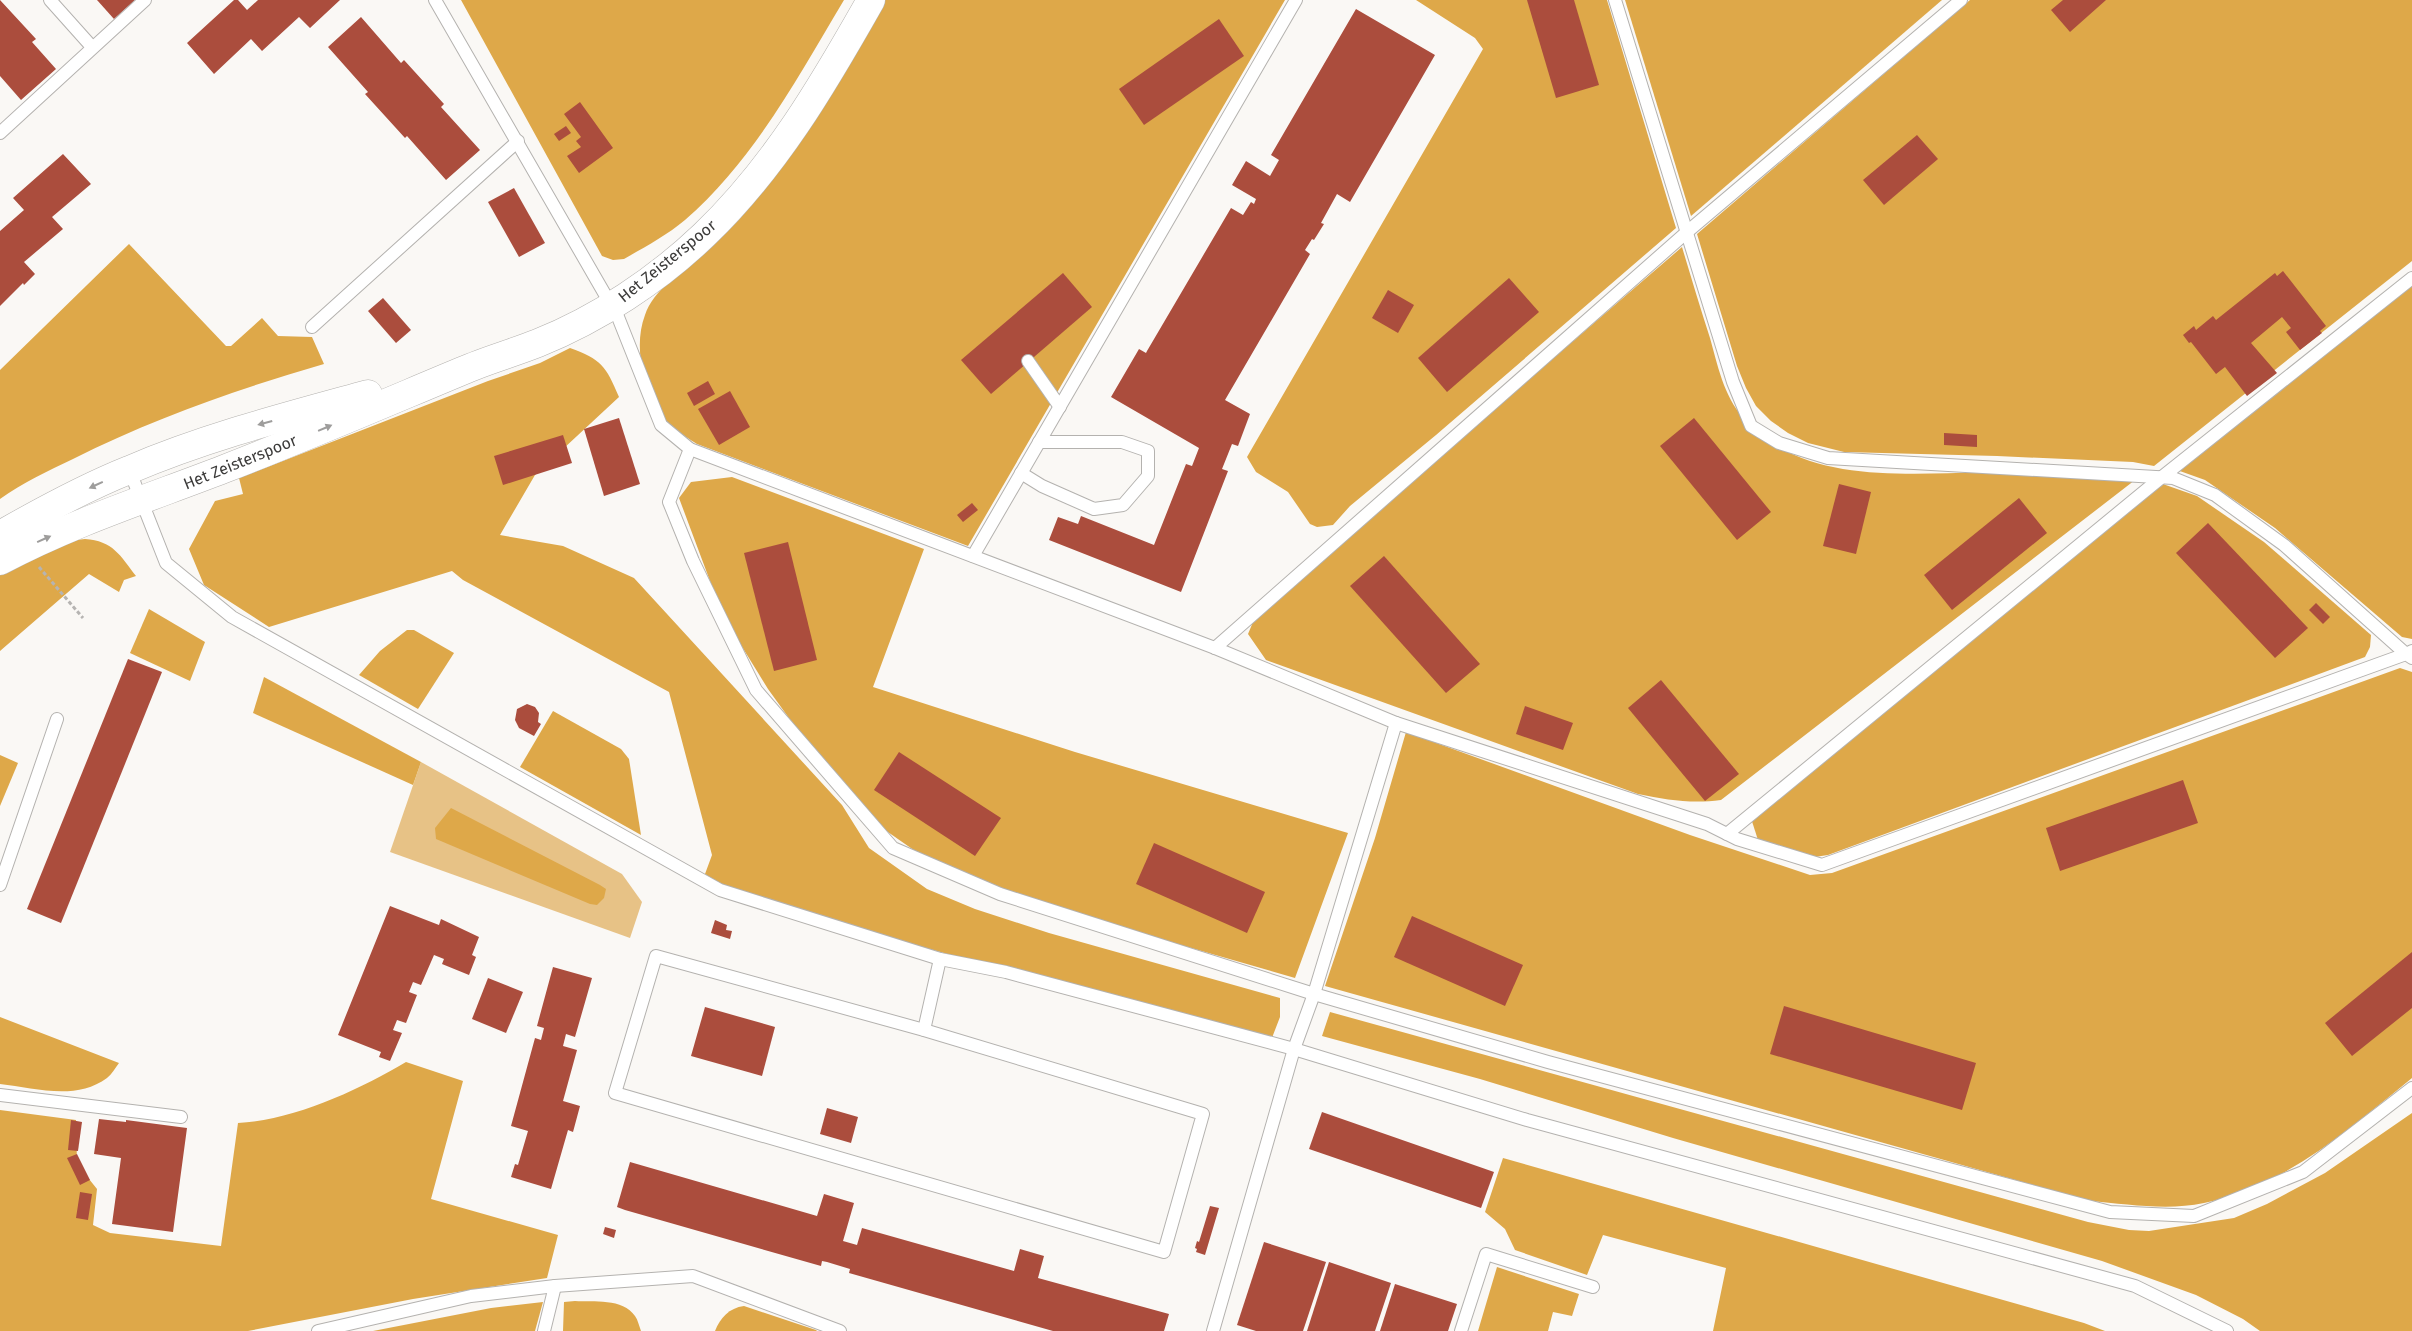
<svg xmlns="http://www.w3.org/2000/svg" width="2412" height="1331" viewBox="0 0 2412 1331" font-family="'Fira Sans',sans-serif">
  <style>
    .green { fill: #e7c286 }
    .forest { fill: #dea849 }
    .building { fill: #ab4d3d }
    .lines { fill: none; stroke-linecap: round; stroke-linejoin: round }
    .lane-casing { stroke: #b4b2af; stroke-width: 14 }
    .secondary-casing { stroke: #b4b2af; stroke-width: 29 }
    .path { stroke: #b6b4b2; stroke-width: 3; stroke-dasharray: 4 2.5; stroke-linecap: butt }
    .lane { stroke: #fff; stroke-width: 12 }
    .secondary { stroke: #fff; stroke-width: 28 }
    .oneway { fill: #9e9d9c }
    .labels { text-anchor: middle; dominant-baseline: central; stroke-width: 5; stroke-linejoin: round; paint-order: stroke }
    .street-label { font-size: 16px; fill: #3c3b3a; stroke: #fff }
  </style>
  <rect width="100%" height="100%" fill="#faf8f5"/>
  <polygon class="green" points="421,762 622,874 642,902 630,938 390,852"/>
  <g class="forest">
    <path d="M461 0H844C798 77 754 160 685 220 667 235 645 247 624 259L613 260 602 256Z"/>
    <path d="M882 0H1285L968 546 697 444C683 435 663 423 655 406 642 380 634 344 645 315 655 285 694 264 716 243 788 175 832 84 882 0Z"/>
    <polygon points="1416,0 1607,0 1676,228 1436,435 1350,506 1333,525 1317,527 1310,524 1288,492 1256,472 1247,457 1483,49 1475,38"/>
    <polygon points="1625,0 1942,0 1691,216"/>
    <polygon points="1970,0 2412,0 2412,261 2154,466 2133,462 1997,456 1844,452 1808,443 1788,433 1771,421 1756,406 1746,388 1737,366 1697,234"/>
    <path d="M129 244 226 346H231L262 318 278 336 312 337 324 364C238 389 154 418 73 459 48 471 22 483 0 499V370Z"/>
    <path d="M1682 247C1691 277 1700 307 1710 338 1717 363 1724 397 1743 417 1805 489 1911 471 1996 473 2042 474 2089 478 2135 480L1721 800C1692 804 1667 800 1638 794L1266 660 1248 634 1256 615Z"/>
    <polygon points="2412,283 2412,639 2402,637 2275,528 2205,480 2177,470"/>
    <path d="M570 348C601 359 606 366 619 397L535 475 500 535 563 546 634 578 842 805 869 848 927 889 975 909 1049 933 1280 998V1017L1270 1043 756 901 723 886 705 874 712 855 669 692 463 580 452 571 269 627 204 585 189 549 215 501 243 494 239 478 488 381 540 363Z"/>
    <polygon points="732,477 924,549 873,687 1075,752 1348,833 1295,978 1052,908 928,860 885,830 820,761 768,689 736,637 713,589 679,498 691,482"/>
    <polygon points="2160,483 2197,496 2264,542 2371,635 2370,647 2365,657 1828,855 1808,858 1758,840 1748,809"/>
    <path d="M85 539C113 541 120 555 136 576L124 580 119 592 89 574 0 651V571L68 541Z"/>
    <polygon points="149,609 205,642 190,681 130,653"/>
    <polygon points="407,630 414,630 454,653 418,709 359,675 380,651"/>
    <path d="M2400 668 2412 672V1078C2350 1128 2285 1187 2204 1203 2167 1211 2127 1204 2090 1201L1325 986 1375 838 1406 732 1690 835 1810 875 1832 873Z"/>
    <polygon points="264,677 421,762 413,785 253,713"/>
    <polygon points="553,711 621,749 629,759 641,835 520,767"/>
    <polygon points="0,755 18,763 0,806"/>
    <polygon points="451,808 600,885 606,889 604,898 597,905 590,904 436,839 435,828"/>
    <polygon points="1330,1012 2088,1222 2129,1230 2149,1231 2234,1218 2267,1204 2325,1173 2412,1113 2412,1331 2260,1331 2243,1319 2196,1295 2102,1261 1673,1138 1480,1079 1322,1036"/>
    <path d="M0 1017 119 1063C115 1068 112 1074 107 1078 76 1101 35 1088 0 1084Z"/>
    <path d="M406 1062 463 1081 431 1199 558 1235 547 1278 413 1299 248 1331H0V1110L76 1120 77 1164 97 1189 93 1225 110 1233 221 1246 238 1123C294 1120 359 1090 406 1062Z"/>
    <polygon points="1503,1158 2084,1323 2105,1331 1713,1331 1726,1268 1603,1235 1587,1275 1515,1250 1505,1229 1485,1212"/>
    <polygon points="1497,1267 1579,1294 1572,1316 1553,1312 1548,1331 1478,1331"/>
    <path d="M575 1301C593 1302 623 1298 635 1316 638 1320 639 1326 641 1331H563L564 1302Z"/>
    <polygon points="543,1302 535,1331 373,1331 491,1308"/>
    <path d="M744 1306 816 1330 817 1331H715C720 1318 729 1308 744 1306Z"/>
  </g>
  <g class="building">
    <polygon points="0,0 36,39 32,42 56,69 21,100 0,76"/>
    <polygon points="97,0 135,0 114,19"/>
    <polygon points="234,0 238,0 247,10 258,0 340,0 310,28 299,17 262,51 251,39 214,74 187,43"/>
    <polygon points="1527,0 1574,0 1599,85 1556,98"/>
    <polygon points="2063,0 2106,0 2070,32 2051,10"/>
    <polygon points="1356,9 1435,55 1350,202 1337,194 1321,223 1324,224 1314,240 1312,239 1305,250 1310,254 1225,400 1250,414 1238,446 1232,444 1222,469 1228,471 1181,592 1049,540 1058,517 1078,524 1081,516 1154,545 1186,464 1192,466 1199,448 1111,397 1139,349 1146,353 1147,351 1231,208 1243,215 1251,202 1254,204 1256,199 1232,185 1246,161 1270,176 1279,160 1271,155"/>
    <polygon points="361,17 401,63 404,60 444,104 441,107 480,150 446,180 407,136 405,138 365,94 368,92 328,47"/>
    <polygon points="1219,19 1244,56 1144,125 1119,89"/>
    <polygon points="580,102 613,148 579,173 567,156 581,147 576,141 581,137 564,114"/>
    <polygon points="566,126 571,133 559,141 554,134"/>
    <polygon points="1917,135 1938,159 1884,205 1863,180"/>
    <polygon points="63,154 91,184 52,217 63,229 24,262 35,274 24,285 23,283 0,306 0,231 24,210 13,198"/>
    <polygon points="514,188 545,243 519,257 488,202"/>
    <polygon points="2283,271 2326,326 2320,331 2322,333 2300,350 2286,332 2291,328 2282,317 2251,343 2277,373 2247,396 2225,367 2216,374 2191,342 2189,343 2183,335 2194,326 2196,330 2213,316 2216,320 2275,273 2277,276"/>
    <polygon points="1063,273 1092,307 991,394 961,360"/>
    <polygon points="1509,278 1539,312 1447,392 1418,358"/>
    <polygon points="1388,290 1414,305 1398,333 1372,318"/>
    <polygon points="383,298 411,330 396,343 368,311"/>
    <polygon points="708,381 715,394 694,406 687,393"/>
    <polygon points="730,391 750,427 719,445 698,409"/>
    <polygon points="619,418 640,484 604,496 584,429"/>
    <polygon points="1694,418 1771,512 1737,540 1660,446"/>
    <polygon points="1944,433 1977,435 1977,447 1944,445"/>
    <polygon points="563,435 572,463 503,485 494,456"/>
    <polygon points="1839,484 1871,492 1856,554 1823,546"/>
    <polygon points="2019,498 2047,533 1952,610 1924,575"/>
    <polygon points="972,503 978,510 963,522 957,515"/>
    <polygon points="2208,523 2308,628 2275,658 2176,553"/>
    <polygon points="788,542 817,660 774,671 744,553"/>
    <polygon points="1384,556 1480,664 1446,693 1350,586"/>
    <polygon points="2316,603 2330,617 2323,624 2309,610"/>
    <polygon points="128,659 162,672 61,923 27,909"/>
    <polygon points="1661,680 1739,774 1705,801 1628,708"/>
    <polygon points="527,704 535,707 539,713 538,722 541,724 534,736 519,728 515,720 517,709"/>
    <polygon points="1525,706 1573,723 1563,750 1516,734"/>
    <polygon points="899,752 1001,818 975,856 874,790"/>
    <polygon points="2183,780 2198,823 2060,871 2046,828"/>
    <polygon points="1154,843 1265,892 1247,933 1136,884"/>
    <polygon points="390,906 439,925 441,919 479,937 472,955 476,957 469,975 442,964 444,959 434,955 421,985 413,982 409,992 417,995 406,1023 397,1020 393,1030 402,1033 390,1061 379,1057 381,1052 338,1035"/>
    <polygon points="1412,916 1523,965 1505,1006 1394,957"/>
    <polygon points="715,920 727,925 726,930 732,931 730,939 711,933"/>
    <polygon points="2412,952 2412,1008 2352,1056 2325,1023"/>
    <polygon points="553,967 592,978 575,1037 566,1034 563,1046 577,1050 563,1101 580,1106 573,1132 568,1130 551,1189 511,1177 515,1164 518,1165 528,1131 511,1126 535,1038 541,1040 544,1028 537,1026"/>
    <polygon points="488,978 523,992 506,1033 472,1019"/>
    <polygon points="1784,1006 1976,1063 1962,1110 1770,1054"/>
    <polygon points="705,1007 775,1027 762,1076 691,1056"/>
    <polygon points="827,1108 858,1117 851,1143 820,1134"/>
    <polygon points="1322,1112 1494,1172 1481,1208 1309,1149"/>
    <polygon points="99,1119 126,1122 126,1120 187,1128 173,1232 112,1224 121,1158 94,1154"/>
    <polygon points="71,1120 82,1122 78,1151 68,1150"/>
    <polygon points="77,1154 90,1180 80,1185 67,1158"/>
    <polygon points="630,1162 817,1216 824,1194 854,1203 843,1241 857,1245 862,1228 1014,1271 1020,1249 1044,1256 1038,1278 1169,1314 1164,1331 1053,1331 849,1273 850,1269 827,1262 822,1261 821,1266 625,1210 617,1207"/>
    <polygon points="80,1192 92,1194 88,1220 76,1218"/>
    <polygon points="1210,1206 1219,1208 1205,1255 1196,1252 1197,1249 1195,1248 1197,1241 1199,1242"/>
    <polygon points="605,1227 616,1230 614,1238 603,1234"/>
    <polygon points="1264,1242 1326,1262 1303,1331 1256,1331 1237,1325"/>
    <polygon points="1329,1262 1391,1283 1375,1331 1307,1331"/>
    <polygon points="1395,1284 1457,1304 1448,1331 1380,1331"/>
  </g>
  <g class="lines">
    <g class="lane-casing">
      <g id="lane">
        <polyline points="50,0 92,47"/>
        <polyline points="435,0 618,317 661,425 690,449 1215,648 1396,723 1707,824 1737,839 1822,865 2406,654 2412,658"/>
        <polyline points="1615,0 1733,382 1751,426 1779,443 1828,458 2173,478 2215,495 2284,545 2406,654 2412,651"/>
        <polyline points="0,133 145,0"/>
        <polyline points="312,327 518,141"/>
        <polyline points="1028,361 1060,407"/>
        <polyline points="690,449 669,502 693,561 756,690 893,848 1000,894 1314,994 1548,1062 2110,1212 2194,1216 2303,1172 2412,1088"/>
        <polyline points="129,469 166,563 232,617 720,890 940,959 1006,972 1294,1049 1527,1120 2135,1286 2227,1331"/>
        <polyline points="1021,473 1042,486 1094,509 1123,505 1148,476 1148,451 1122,442 1039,442"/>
        <polyline points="973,556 1296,0"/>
        <polyline points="1215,648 1687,232 1961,0"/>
        <polyline points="1727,834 2162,477 2412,278"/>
        <polyline points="0,885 57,719"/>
        <polygon points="656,956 924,1030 1203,1114 1164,1252 615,1093"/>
        <polyline points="924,1030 940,959"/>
        <polyline points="0,1095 181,1117"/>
        <polyline points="318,1331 471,1296 555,1286 693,1276 840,1331"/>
        <polyline points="544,1331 555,1286"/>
        <polyline points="1213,1331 1294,1049 1314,994 1396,723"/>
        <polyline points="1461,1331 1486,1254 1593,1287"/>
      </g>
    </g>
    <g class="secondary-casing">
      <g id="secondary">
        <path d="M0 535C42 511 84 488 129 470 206 437 288 416 368 394"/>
        <path d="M0 561C71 523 149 498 224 469 304 438 383 404 462 371 487 360 513 353 538 343 598 319 657 280 704 235 775 167 823 85 871 0"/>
      </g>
    </g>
    <polyline class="path" points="39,567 83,618"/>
    <use href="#lane" class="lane"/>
    <use href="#secondary" class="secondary"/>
  </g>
  <defs><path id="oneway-solid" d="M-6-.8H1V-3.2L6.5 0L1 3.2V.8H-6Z" transform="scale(1.25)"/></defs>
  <g class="oneway">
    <use href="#oneway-solid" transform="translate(265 423) rotate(165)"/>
    <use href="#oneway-solid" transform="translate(325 428) rotate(-23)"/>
    <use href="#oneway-solid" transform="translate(96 485) rotate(155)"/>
    <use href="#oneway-solid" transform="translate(44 539) rotate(-24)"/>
  </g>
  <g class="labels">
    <g class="street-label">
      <text transform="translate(667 261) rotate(-39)">Het Zeisterspoor</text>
      <text transform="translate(240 462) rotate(-22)">Het Zeisterspoor</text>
    </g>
  </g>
</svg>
